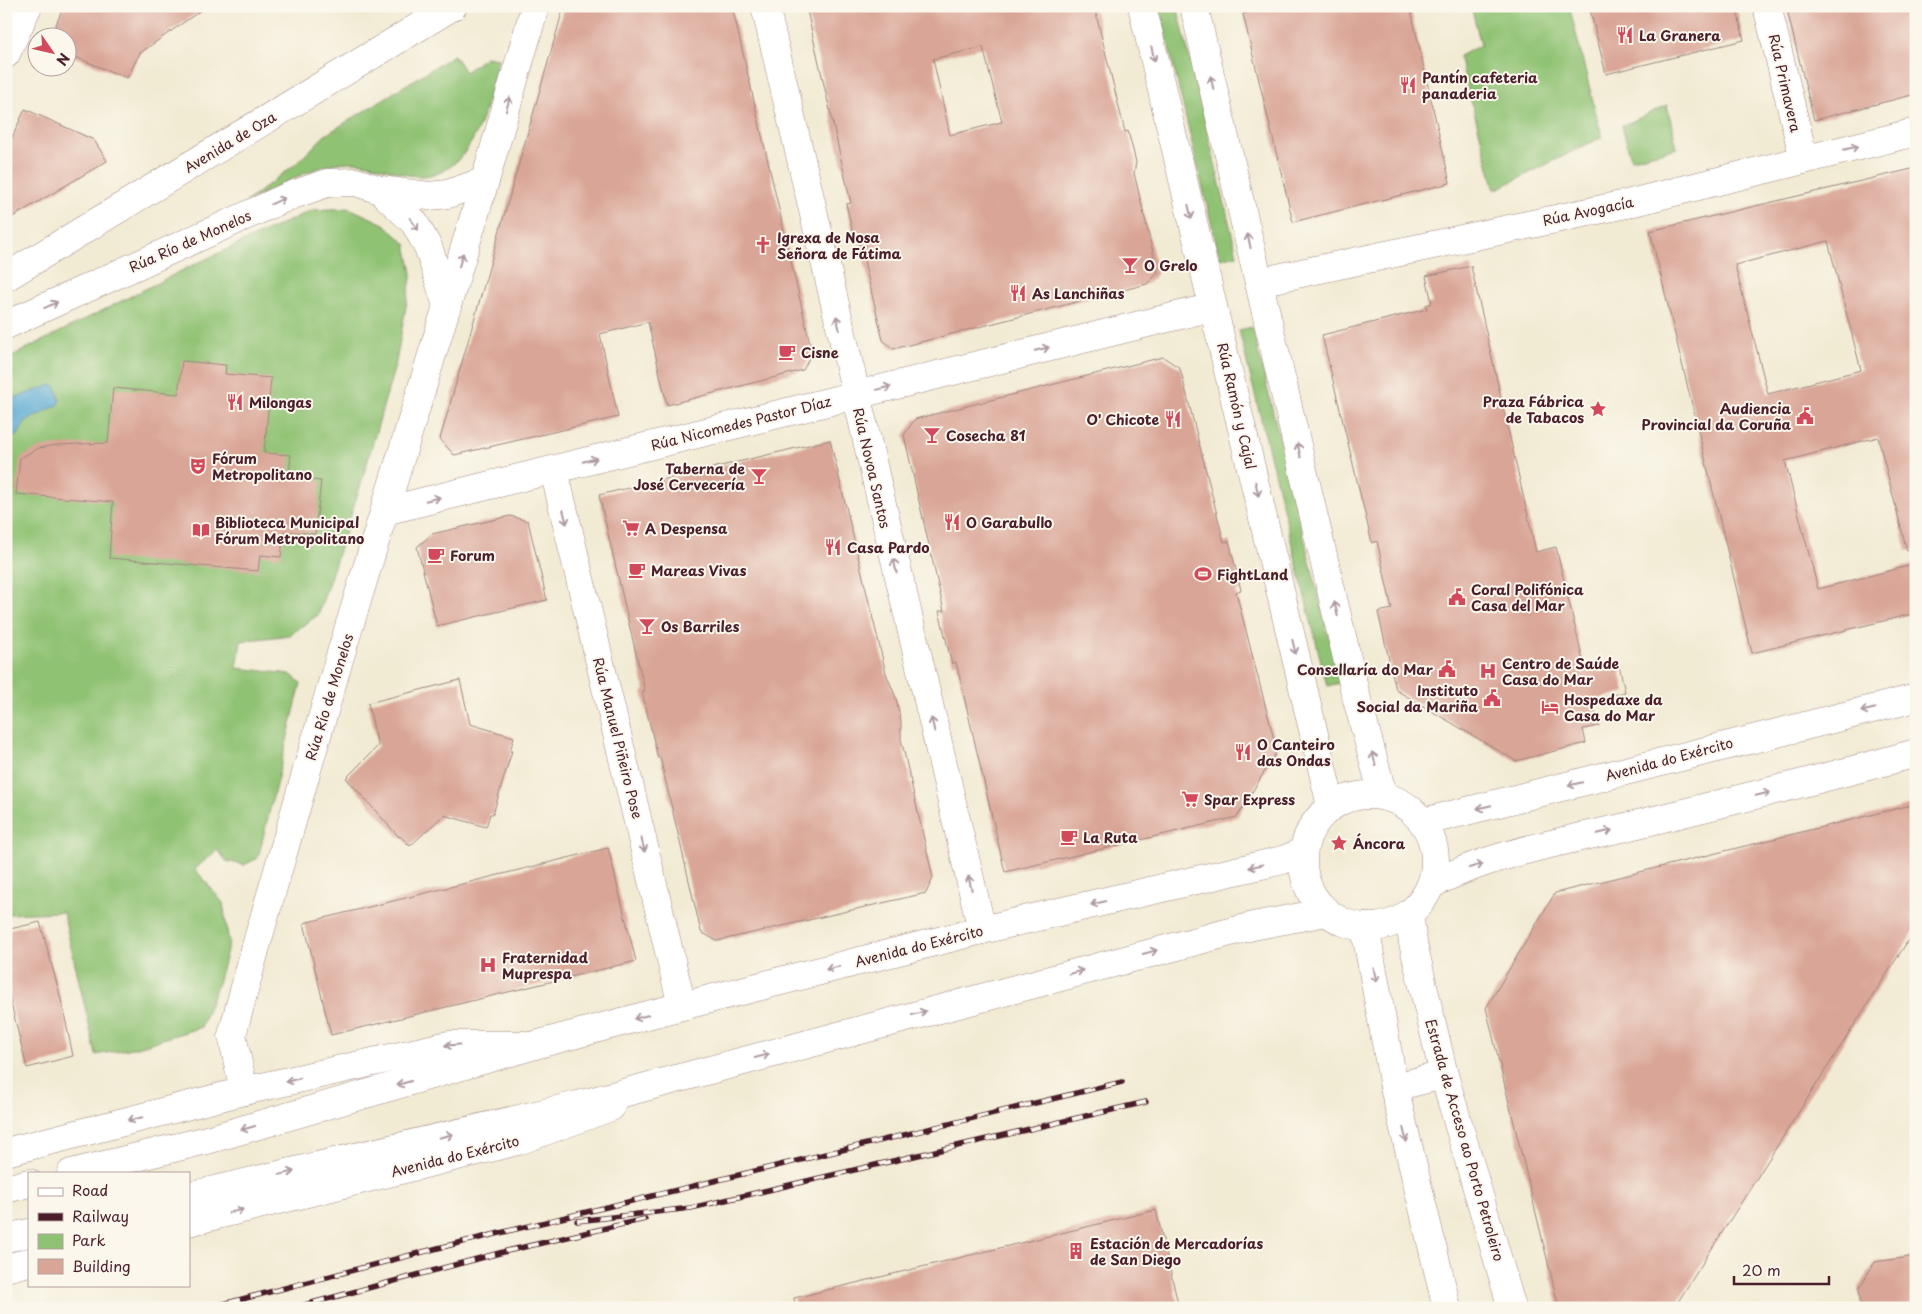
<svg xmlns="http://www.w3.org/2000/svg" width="1922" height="1314" viewBox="0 0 1922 1314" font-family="'Playpen Sans',sans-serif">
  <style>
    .green { fill: #90c273; stroke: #6d704f }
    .water { fill: #57a8d1; stroke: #50647e }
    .building { fill: #d9a596; fill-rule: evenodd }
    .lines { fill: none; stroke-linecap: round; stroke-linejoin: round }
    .street-casing { stroke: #9e8580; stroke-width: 29 }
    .secondary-casing { stroke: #9e8580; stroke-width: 29 }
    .primary-casing { stroke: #9e8580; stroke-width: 29 }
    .street { stroke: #fff; stroke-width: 28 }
    .secondary { stroke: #fff; stroke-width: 28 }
    .primary { stroke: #fff; stroke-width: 28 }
    .rail-casing { stroke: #4a1f2b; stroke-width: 5.5 }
    .rail { stroke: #fbf7ec; stroke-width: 4; stroke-dasharray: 11; stroke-linecap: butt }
    .oneway { stroke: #ae9aa0 }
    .labels { text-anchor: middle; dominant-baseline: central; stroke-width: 4; stroke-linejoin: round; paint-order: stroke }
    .poi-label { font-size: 14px; font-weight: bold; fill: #4a1f2b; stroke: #fbf7ec; text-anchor: start }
    .street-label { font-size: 14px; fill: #4a1f2b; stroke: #fbf7ec }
  </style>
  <rect width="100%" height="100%" fill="#fbf7ec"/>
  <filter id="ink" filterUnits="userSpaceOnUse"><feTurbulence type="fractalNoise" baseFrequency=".02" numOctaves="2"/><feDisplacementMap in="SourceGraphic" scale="10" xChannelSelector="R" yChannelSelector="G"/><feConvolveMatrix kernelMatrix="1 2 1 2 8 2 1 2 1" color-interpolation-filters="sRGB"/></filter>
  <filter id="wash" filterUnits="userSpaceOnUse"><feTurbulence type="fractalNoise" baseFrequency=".0096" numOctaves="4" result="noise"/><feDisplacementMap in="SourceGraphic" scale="20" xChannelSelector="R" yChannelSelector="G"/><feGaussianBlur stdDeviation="1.12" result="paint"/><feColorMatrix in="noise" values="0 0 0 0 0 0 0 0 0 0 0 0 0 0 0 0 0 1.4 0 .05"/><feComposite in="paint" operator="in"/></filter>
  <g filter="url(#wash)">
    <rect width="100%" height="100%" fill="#f2ebd4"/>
    <g class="green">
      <polygon points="1159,6 1177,6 1237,255 1220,259"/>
      <polygon points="1471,6 1569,6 1602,137 1495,190 1459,56 1481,45"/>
      <path d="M454 55 465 72 486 57 498 59C488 102 474 180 416 176 394 174 372 161 349 162 313 164 279 187 246 202L298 162 324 136Z"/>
      <polygon points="1667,105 1677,148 1631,159 1622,126"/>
      <polygon points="349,208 384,224 406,244 412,273 396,362 361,484 318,615 290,635 241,641 237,668 290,674 301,683 258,858 244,865 226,861 217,850 195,869 223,903 229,943 219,980 201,1027 138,1047 96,1055 63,912 6,914 6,359 189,267 312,210"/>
      <polygon points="1252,327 1340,683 1327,686 1239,330"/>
    </g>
    <polygon class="water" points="51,385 56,387 60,400 58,405 26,421 18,435 11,438 6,432 6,401"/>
    <g id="blocks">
      <g class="building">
        <polygon points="64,6 207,6 140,53 127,78 68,54 68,38 50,38"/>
        <polygon points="564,6 732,6 812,352 803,370 667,405 648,322 600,334 618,417 454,455 440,439"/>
        <path d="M806 6H1094L1125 132 1128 131 1136 162 1134 173 1158 273 1147 284 893 349 883 340 858 236 854 237 846 204 851 203ZM983 47 1002 122 950 135 933 59Z"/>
        <polygon points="1275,6 1410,6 1450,183 1293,222 1243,14"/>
        <polygon points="1589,6 1736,6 1744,40 1606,74"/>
        <polygon points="1786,6 1916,6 1916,94 1814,120"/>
        <polygon points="25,109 94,140 107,161 6,221 6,151"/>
        <path d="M1916 168V549L1907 551 1878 437 1785 461 1818 589 1916 564V613L1752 653 1650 231ZM1828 241 1861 370 1768 394 1735 265Z"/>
        <polygon points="1471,266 1536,552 1556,547 1585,669 1618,661 1625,692 1592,701 1599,726 1583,729 1586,743 1516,761 1396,690 1378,612 1392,609 1377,541 1372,543 1322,335 1427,309 1426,305 1432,303 1426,276"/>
        <polygon points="1163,357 1180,368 1224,542 1229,541 1241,590 1236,592 1277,751 1237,817 1005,872 956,662 952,664 939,611 944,611 904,435 915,419"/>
        <polygon points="182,361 226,365 225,374 271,378 264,453 291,455 289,477 321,481 315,534 284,531 281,557 260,555 258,571 109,558 113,502 16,494 20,458 39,448 56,445 108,443 113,388 178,394"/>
        <polygon points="830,440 886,673 896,698 901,722 901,739 933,878 926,893 717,941 701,932 660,757 658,758 642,692 645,691 637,658 599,495"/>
        <polygon points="510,516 528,521 547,600 437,626 417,547 432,534"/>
        <polygon points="460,680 470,724 514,737 510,751 512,751 493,814 490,814 486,827 444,815 410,846 400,836 399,837 346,778 378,746 368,703"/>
        <polygon points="1911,805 1916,823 1916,928 1674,1308 1559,1308 1486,1008 1555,893"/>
        <polygon points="608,848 636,961 331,1035 304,923"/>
        <polygon points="40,922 61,999 73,1056 27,1068 6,983 6,930"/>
        <polygon points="1156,1210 1179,1308 795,1308 794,1298"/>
        <polygon points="1916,1256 1916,1308 1861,1308 1859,1288 1875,1262"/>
      </g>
    </g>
  </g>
  <g filter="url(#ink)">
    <use href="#blocks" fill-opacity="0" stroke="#9e8580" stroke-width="1"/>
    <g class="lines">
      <g class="street-casing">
        <g id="street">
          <polyline points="765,6 982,930"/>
          <polyline points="1767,6 1804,160"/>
          <polyline points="6,54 28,6"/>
          <polyline points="380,190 414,222 429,249 447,306"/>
          <polyline points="1259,282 1626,204 1916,132"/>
          <polyline points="6,325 287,197 327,183 356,182 380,190 429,196 448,194 485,181"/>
          <polyline points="554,470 682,1006"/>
          <polyline points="385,511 1213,307"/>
          <polyline points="244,1091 232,1035 258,939 338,663 485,181 533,14"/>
          <polyline points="6,1152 244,1091 449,1045 524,1045"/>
          <polyline points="189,1222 518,1141 611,1107"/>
          <polyline points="6,1268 29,1262"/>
        </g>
      </g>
      <g class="secondary-casing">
        <g id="secondary">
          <polyline points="6,277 453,6"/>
          <polyline points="1409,914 1413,943 1444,1075 1512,1308"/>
          <polyline points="1365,927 1394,1087 1447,1308"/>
          <polyline points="1394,1087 1444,1075"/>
        </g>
      </g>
      <g class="primary-casing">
        <g id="primary">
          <polyline points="1142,6 1331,806"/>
          <polyline points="1194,6 1355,692 1383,795"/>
          <circle cx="1369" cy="861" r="66"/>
          <polyline points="1423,822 1916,698"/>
          <path d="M1431 885C1486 855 1565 841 1626 827 1723 803 1820 780 1916 753"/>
          <polyline points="71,1173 207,1140 535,1045 682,1006 982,930 1283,860 1303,852"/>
          <polyline points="6,1189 29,1183"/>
          <polyline points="189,1196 578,1105 1253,926 1326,912"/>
          <polyline points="6,1238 29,1233"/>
        </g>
      </g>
      <use href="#street" class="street"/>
      <use href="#secondary" class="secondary"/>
      <use href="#primary" class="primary"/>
      <g class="rail-casing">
        <g id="rail">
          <polyline points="577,1221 691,1208 1146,1102"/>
          <polyline points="208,1308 438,1248 1122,1082"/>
          <polyline points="293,1308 507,1251 645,1219"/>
        </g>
      </g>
      <use href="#rail" class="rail"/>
    </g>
    <defs><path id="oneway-shaft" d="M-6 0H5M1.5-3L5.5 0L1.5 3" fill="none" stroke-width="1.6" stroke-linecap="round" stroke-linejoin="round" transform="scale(1.25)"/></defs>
    <g class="oneway">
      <use href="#oneway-shaft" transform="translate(1153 54) rotate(77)"/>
      <use href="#oneway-shaft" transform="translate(1212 83) rotate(-103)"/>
      <use href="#oneway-shaft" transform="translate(508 104) rotate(-74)"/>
      <use href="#oneway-shaft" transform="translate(1851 148) rotate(-14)"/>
      <use href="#oneway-shaft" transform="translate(278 201) rotate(-24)"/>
      <use href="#oneway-shaft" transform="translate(1190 212) rotate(77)"/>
      <use href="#oneway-shaft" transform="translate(414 224) rotate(55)"/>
      <use href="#oneway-shaft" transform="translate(1249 241) rotate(-103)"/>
      <use href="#oneway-shaft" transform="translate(461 260) rotate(-73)"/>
      <use href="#oneway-shaft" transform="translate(51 305) rotate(-25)"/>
      <use href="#oneway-shaft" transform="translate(838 323) rotate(-103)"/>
      <use href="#oneway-shaft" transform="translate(1042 349) rotate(-14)"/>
      <use href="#oneway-shaft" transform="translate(884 388) rotate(-14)"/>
      <use href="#oneway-shaft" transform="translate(1299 450) rotate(-103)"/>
      <use href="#oneway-shaft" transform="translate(590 460) rotate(-14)"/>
      <use href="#oneway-shaft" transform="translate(1257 489) rotate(77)"/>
      <use href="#oneway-shaft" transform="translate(433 499) rotate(-14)"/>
      <use href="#oneway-shaft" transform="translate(565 517) rotate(76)"/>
      <use href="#oneway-shaft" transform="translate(895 566) rotate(-103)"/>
      <use href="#oneway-shaft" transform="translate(1336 609) rotate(-103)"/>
      <use href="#oneway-shaft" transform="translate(1294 647) rotate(77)"/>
      <use href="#oneway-shaft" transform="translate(1868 710) rotate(166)"/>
      <use href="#oneway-shaft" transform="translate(933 725) rotate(-103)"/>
      <use href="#oneway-shaft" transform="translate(1374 759) rotate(-106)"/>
      <use href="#oneway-shaft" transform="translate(1575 784) rotate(166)"/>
      <use href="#oneway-shaft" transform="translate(1763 794) rotate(-13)"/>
      <use href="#oneway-shaft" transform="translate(1484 807) rotate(166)"/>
      <use href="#oneway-shaft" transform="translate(1605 832) rotate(-13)"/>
      <use href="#oneway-shaft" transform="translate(643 845) rotate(76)"/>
      <use href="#oneway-shaft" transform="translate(1256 866) rotate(167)"/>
      <use href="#oneway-shaft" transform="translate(1476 866) rotate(-16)"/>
      <use href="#oneway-shaft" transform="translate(970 883) rotate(-103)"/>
      <use href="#oneway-shaft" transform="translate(1098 903) rotate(167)"/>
      <use href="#oneway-shaft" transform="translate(1150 952) rotate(-15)"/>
      <use href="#oneway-shaft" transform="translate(833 968) rotate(166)"/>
      <use href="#oneway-shaft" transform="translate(1076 972) rotate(-15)"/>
      <use href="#oneway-shaft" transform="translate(1375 975) rotate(79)"/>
      <use href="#oneway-shaft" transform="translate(919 1013) rotate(-15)"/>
      <use href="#oneway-shaft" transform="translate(641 1017) rotate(165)"/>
      <use href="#oneway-shaft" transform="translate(452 1045) rotate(176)"/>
      <use href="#oneway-shaft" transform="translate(762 1056) rotate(-15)"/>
      <use href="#oneway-shaft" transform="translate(293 1080) rotate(167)"/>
      <use href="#oneway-shaft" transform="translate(404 1083) rotate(164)"/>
      <use href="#oneway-shaft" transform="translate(135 1119) rotate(166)"/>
      <use href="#oneway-shaft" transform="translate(248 1128) rotate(164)"/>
      <use href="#oneway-shaft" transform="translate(1405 1135) rotate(76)"/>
      <use href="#oneway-shaft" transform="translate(446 1136) rotate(-13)"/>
      <use href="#oneway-shaft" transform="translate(287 1173) rotate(-13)"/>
      <use href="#oneway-shaft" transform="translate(236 1211) rotate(-14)"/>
    </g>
  </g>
  <defs>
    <g id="restaurant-bare" transform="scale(1.35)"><path d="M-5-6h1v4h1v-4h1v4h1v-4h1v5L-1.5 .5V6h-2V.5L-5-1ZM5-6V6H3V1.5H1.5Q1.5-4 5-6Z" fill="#d1495b" stroke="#fbf7ec" stroke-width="2.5" paint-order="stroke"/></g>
    <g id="church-bare" transform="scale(1.35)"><path d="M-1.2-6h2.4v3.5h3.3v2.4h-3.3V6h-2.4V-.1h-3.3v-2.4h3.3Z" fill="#d1495b" stroke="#fbf7ec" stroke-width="2.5" paint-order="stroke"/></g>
    <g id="bar-bare" transform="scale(1.35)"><path d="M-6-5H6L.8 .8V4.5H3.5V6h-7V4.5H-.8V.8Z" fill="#d1495b" stroke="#fbf7ec" stroke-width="2.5" paint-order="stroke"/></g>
    <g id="cafe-bare" transform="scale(1.35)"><path d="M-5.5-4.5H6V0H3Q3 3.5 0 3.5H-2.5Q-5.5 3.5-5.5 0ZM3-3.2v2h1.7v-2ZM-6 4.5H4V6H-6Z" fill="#d1495b" stroke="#fbf7ec" stroke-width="2.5" paint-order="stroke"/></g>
    <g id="sight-bare" transform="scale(1.35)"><path d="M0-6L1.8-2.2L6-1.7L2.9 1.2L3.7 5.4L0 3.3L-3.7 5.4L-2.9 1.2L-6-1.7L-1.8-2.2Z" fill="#d1495b" stroke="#fbf7ec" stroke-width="2.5" paint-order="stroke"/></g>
    <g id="civic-bare" transform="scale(1.35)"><path d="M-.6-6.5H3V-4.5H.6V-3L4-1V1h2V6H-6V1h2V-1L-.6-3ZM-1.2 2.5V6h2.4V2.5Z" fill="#d1495b" stroke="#fbf7ec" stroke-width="2.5" paint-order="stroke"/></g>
    <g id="theatre-bare" transform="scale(1.35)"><path d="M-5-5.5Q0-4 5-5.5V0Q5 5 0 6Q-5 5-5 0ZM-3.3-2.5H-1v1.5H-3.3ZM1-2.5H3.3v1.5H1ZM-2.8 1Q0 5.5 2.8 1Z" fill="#d1495b" stroke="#fbf7ec" stroke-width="2.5" paint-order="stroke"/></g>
    <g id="supermarket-bare" transform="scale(1.35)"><path d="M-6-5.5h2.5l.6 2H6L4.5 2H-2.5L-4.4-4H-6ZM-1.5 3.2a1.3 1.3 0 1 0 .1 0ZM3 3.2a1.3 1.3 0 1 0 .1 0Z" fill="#d1495b" stroke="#fbf7ec" stroke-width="2.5" paint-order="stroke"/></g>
    <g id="library-bare" transform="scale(1.35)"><path d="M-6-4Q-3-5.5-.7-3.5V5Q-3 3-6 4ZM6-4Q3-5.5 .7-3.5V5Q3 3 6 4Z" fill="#d1495b" stroke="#fbf7ec" stroke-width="2.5" paint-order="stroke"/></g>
    <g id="stadium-bare" transform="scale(1.35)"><path d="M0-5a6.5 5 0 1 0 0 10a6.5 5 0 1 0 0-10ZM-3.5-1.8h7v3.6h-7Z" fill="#d1495b" stroke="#fbf7ec" stroke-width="2.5" paint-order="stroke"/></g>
    <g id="hospital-bare" transform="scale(1.35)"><path d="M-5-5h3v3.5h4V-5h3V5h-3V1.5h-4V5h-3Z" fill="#d1495b" stroke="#fbf7ec" stroke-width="2.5" paint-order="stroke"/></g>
    <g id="hotel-bare" transform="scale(1.35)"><path d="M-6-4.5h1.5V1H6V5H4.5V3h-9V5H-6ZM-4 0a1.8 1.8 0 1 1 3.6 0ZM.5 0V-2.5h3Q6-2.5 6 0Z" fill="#d1495b" stroke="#fbf7ec" stroke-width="2.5" paint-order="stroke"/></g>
    <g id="building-bare" transform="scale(1.35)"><path d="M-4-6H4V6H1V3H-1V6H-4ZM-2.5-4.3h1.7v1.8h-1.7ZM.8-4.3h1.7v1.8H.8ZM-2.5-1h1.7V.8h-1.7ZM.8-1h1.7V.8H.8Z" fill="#d1495b" stroke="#fbf7ec" stroke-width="2.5" paint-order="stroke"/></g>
  </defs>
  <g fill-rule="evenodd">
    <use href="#restaurant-bare" x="1625" y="35"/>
    <use href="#restaurant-bare" x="1408" y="85"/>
    <use href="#church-bare" x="763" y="245"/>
    <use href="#bar-bare" x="1130" y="265"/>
    <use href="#restaurant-bare" x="1018" y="293"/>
    <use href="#cafe-bare" x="787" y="352"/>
    <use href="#restaurant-bare" x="235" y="402"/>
    <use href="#sight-bare" x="1598" y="409"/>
    <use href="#civic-bare" x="1805" y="416"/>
    <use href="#restaurant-bare" x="1173" y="419"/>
    <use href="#bar-bare" x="932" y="435"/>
    <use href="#theatre-bare" x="198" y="466"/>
    <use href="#bar-bare" x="759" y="476"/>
    <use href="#restaurant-bare" x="952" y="522"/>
    <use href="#supermarket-bare" x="631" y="528"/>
    <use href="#library-bare" x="201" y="530"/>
    <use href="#restaurant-bare" x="833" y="547"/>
    <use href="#cafe-bare" x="436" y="555"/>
    <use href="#cafe-bare" x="637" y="570"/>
    <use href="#stadium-bare" x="1203" y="574"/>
    <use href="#civic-bare" x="1457" y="597"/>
    <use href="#bar-bare" x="647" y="626"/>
    <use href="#civic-bare" x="1447" y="669"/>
    <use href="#hospital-bare" x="1488" y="671"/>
    <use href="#civic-bare" x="1492" y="698"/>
    <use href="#hotel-bare" x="1550" y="707"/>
    <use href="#restaurant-bare" x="1243" y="752"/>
    <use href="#supermarket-bare" x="1190" y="799"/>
    <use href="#cafe-bare" x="1069" y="837"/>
    <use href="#sight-bare" x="1339" y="843"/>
    <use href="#hospital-bare" x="488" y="965"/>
    <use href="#building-bare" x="1076" y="1251"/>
  </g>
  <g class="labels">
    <g class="poi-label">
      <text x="1639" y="35">La Granera</text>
      <text x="1422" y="77">Pantín cafeteria<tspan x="1422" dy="16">panaderia</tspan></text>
      <text x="777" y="237">Igrexa de Nosa<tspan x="777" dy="16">Señora de Fátima</tspan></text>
      <text x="1144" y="265">O Grelo</text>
      <text x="1032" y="293">As Lanchiñas</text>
      <text x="801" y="352">Cisne</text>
      <text x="1584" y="401" text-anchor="end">Praza Fábrica<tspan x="1584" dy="16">de Tabacos</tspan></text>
      <text x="249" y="402">Milongas</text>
      <text x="1791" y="408" text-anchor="end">Audiencia<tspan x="1791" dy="16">Provincial da Coruña</tspan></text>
      <text x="1159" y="419" text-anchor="end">O' Chicote</text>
      <text x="946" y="435">Cosecha 81</text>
      <text x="212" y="458">Fórum<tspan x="212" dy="16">Metropolitano</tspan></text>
      <text x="745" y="468" text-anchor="end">Taberna de<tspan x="745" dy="16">José Cervecería</tspan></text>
      <text x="215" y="522">Biblioteca Municipal<tspan x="215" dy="16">Fórum Metropolitano</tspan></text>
      <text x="966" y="522">O Garabullo</text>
      <text x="645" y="528">A Despensa</text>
      <text x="847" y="547">Casa Pardo</text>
      <text x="450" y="555">Forum</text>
      <text x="651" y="570">Mareas Vivas</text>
      <text x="1217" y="574">FightLand</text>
      <text x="1471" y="589">Coral Polifónica<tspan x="1471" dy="16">Casa del Mar</tspan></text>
      <text x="661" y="626">Os Barriles</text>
      <text x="1502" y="663">Centro de Saúde<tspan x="1502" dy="16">Casa do Mar</tspan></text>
      <text x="1433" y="669" text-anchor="end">Consellaría do Mar</text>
      <text x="1478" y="690" text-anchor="end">Instituto<tspan x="1478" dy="16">Social da Mariña</tspan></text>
      <text x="1564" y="699">Hospedaxe da<tspan x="1564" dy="16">Casa do Mar</tspan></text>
      <text x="1257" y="744">O Canteiro<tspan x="1257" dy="16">das Ondas</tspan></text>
      <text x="1204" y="799">Spar Express</text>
      <text x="1083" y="837">La Ruta</text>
      <text x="1353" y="843">Áncora</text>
      <text x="502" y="957">Fraternidad<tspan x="502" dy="16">Muprespa</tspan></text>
      <text x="1090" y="1243">Estación de Mercadorías<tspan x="1090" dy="16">de San Diego</tspan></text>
    </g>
    <g class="street-label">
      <text transform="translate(1785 83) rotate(77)">Rúa Primavera</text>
      <text transform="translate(230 142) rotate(-31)">Avenida de Oza</text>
      <text transform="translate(1588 211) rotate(-12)">Rúa Avogacía</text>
      <text transform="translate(190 241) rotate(-24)">Rúa Río de Monelos</text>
      <text transform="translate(1237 406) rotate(77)">Rúa Ramón y Cajal</text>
      <text transform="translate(741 423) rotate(-14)">Rúa Nicomedes Pastor Díaz</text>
      <text transform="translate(872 468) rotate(77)">Rúa Novoa Santos</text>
      <text transform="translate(329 697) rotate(-73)">Rúa Río de Monelos</text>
      <text transform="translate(618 738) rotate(76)">Rúa Manuel Piñeiro Pose</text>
      <text transform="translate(1669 759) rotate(-15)">Avenida do Exército</text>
      <text transform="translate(919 946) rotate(-14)">Avenida do Exército</text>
      <text transform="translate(1465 1140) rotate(74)">Estrada de Acceso ao Porto Petroleiro</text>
      <text transform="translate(455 1156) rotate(-14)">Avenida do Exército</text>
    </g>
  </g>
  <rect width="1922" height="1314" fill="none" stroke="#fbf7ec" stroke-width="25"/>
  <rect x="28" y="1172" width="162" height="115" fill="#fbf7ec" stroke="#b4a19f"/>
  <rect x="38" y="1188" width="25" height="8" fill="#ffffff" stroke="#b4a19f"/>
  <text x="72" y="1196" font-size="15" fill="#4a1f2b">Road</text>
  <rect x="38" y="1213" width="25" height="8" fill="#4a1f2b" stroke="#b4a19f"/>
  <text x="72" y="1222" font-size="15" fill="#4a1f2b">Railway</text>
  <rect x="38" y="1234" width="25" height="15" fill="#90c273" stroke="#b4a19f"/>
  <text x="72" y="1246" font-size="15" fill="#4a1f2b">Park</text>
  <rect x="38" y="1259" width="25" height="15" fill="#d9a596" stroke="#b4a19f"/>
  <text x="72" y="1272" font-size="15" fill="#4a1f2b">Building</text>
  <g transform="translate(52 52) rotate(124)"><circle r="24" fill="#fbf7ec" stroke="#b4a19f"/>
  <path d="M0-4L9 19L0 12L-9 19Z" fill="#d1495b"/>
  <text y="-8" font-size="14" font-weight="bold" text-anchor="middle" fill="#4a1f2b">N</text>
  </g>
  <path d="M1734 1276v8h95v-8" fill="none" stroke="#4a1f2b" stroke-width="2.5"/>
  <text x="1742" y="1276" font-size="15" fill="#4a1f2b" stroke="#fbf7ec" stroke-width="4" paint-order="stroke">20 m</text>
</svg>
